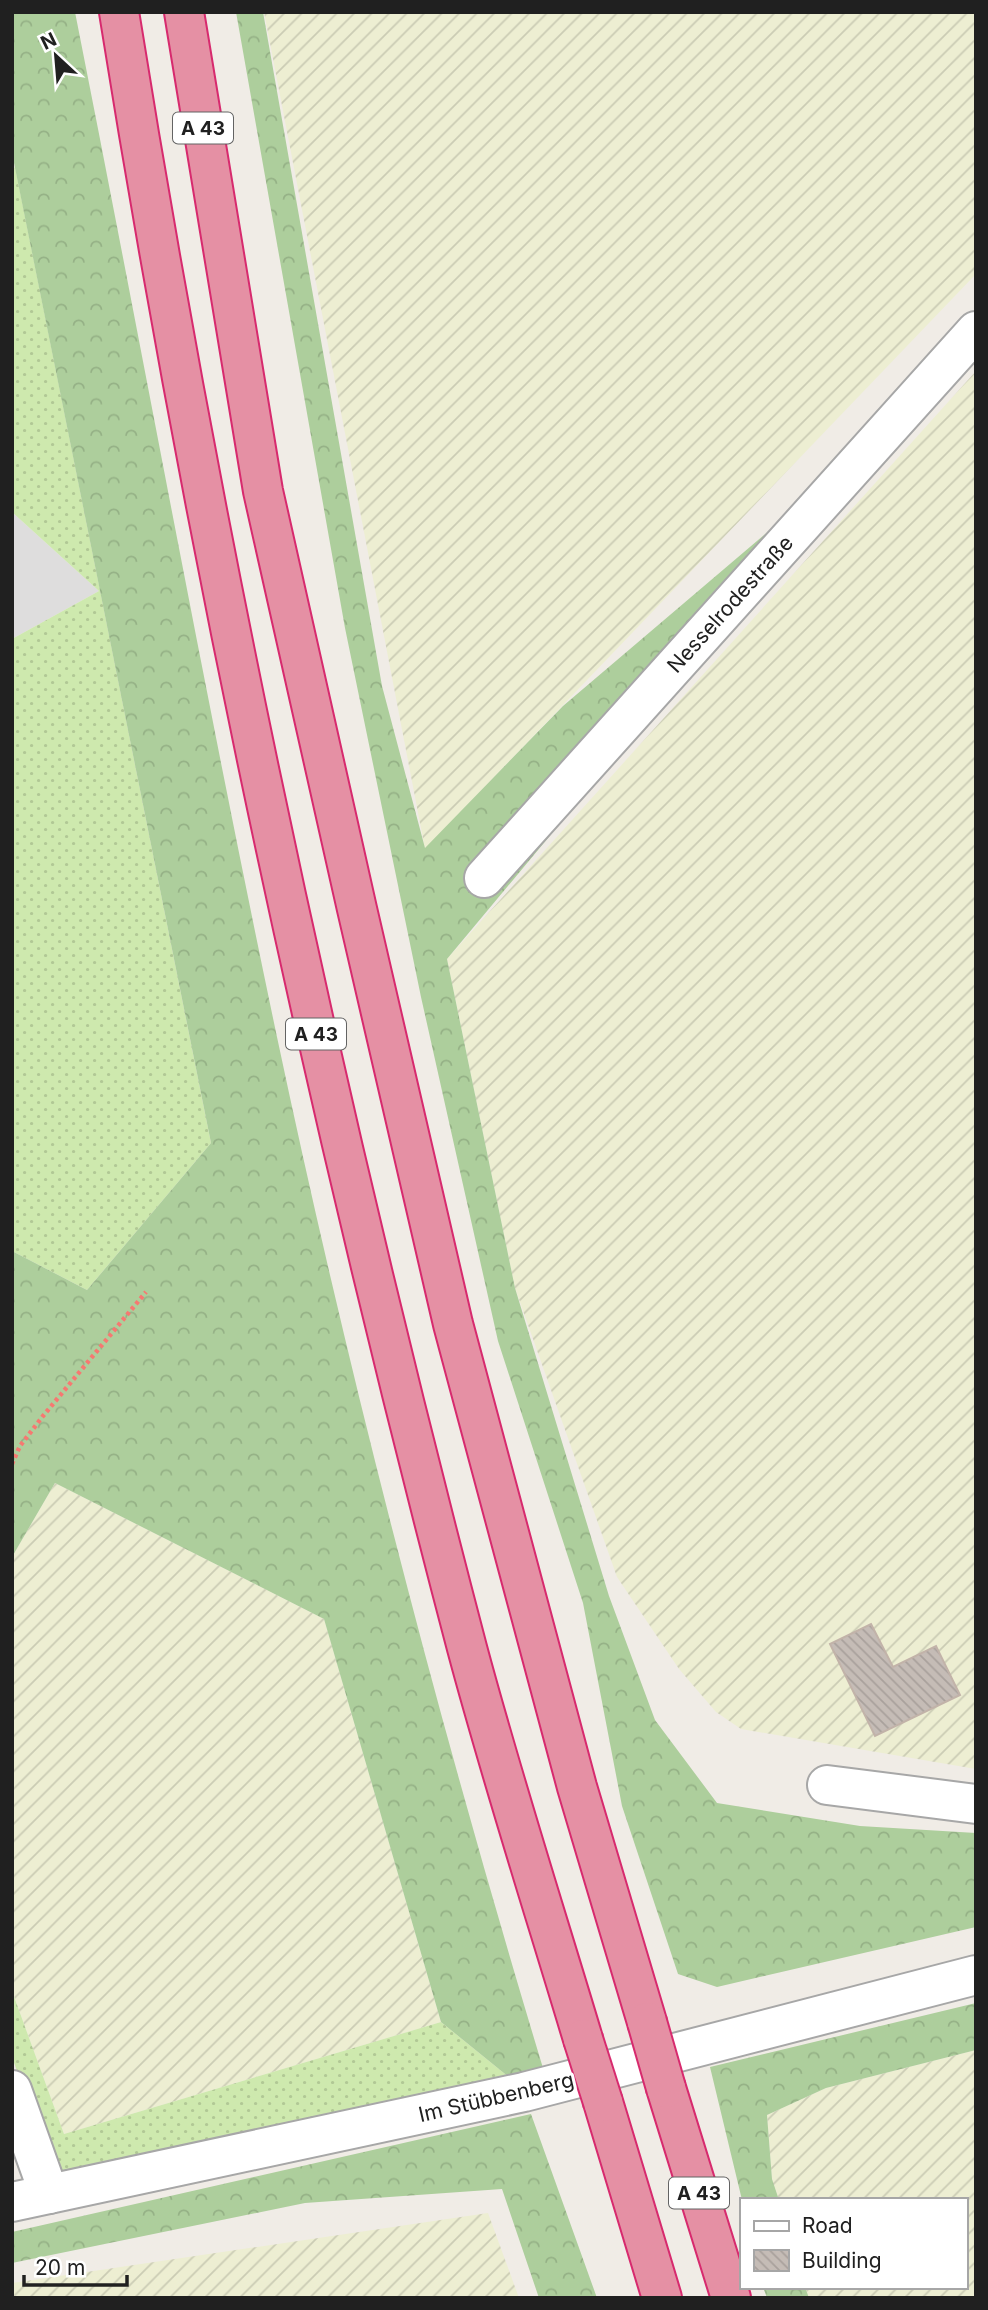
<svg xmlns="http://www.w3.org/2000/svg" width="988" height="2310" viewBox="0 0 988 2310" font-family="Inter,sans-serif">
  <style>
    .residential { fill: #dedddd }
    .farmland { fill: url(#farmland-furrows) }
    .grass { fill: url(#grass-dots) }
    .forest { fill: url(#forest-crowns) }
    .building { fill: url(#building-back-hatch); stroke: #c2b3a9; stroke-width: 2 }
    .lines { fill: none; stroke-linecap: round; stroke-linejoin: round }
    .minor-casing { stroke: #a7a7a7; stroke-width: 42 }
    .highway-casing { stroke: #d72a6e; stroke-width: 42 }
    .path { stroke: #f77871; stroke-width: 4.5; stroke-dasharray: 3.5 3.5; stroke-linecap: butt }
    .minor { stroke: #fff; stroke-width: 38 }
    .highway { stroke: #e590a4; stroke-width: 38 }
    .highway-bridge-casing { stroke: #d72a6e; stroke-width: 42; stroke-linecap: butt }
    .highway-bridge { stroke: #e590a4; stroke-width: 38 }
    .labels { text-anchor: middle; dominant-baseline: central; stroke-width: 6; stroke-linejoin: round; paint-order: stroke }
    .shield { fill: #fff; stroke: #636363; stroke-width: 2 }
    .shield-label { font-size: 19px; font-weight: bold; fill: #202020 }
    .street-label { font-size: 21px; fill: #202020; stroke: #fff }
  </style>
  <defs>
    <pattern id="farmland-furrows" width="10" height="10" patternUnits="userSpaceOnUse" patternTransform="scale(1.75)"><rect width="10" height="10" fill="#edeed2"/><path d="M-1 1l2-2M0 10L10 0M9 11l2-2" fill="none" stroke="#cbccb4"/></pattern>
    <pattern id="grass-dots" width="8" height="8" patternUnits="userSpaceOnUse" patternTransform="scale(1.75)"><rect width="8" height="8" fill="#cee9ae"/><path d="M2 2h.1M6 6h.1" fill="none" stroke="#b1c895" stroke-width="1.8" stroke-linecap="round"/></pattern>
    <pattern id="forest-crowns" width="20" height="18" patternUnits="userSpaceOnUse" patternTransform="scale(1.75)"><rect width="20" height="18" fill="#adce9c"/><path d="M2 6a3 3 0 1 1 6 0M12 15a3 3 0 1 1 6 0" fill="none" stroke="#95b186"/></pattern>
    <pattern id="building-back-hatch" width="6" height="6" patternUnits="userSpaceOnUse" patternTransform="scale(1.75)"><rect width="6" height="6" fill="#c5bcb6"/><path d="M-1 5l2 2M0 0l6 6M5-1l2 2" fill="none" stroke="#a9a19c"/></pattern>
  </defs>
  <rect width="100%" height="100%" fill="#f0ece6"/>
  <polygon class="residential" points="12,512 99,591 12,639"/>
  <g class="farmland">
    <polygon points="264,12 976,12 976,274 425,849"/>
    <polygon points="976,371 976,1769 741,1729 716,1712 679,1669 617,1577 515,1288 447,959"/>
    <polygon points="55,1483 324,1619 441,2022 64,2134 12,1991 12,1557"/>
    <polygon points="976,2050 976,2298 809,2298 805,2287 965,2287 965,2200 779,2200 772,2179 767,2115 826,2088"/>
    <polygon points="488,2213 519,2298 12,2298 12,2283"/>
  </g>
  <g class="grass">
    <polygon points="15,167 211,1143 87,1290 12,1251 12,639 99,591 12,512 12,170"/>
    <polygon points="12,1991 64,2134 441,2022 521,2087 57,2183 12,2057"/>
  </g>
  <g class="forest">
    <path d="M12 12H75C143 354 205 696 277 1037 351 1387 442 1735 546 2078L521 2087 441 2022 324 1619 55 1483 12 1557V1251L87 1290 211 1143 12 153Z"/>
    <polygon points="236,12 263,12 382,686 425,848 563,706 791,512 588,790 447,959 515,1288 609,1596 655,1720 717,1803 860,1826 976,1833 976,1927 717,1987 678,1974 622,1806 583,1603 498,1341 421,997 345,628"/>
    <polygon points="976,2003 976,2050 826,2088 767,2115 772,2179 779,2200 742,2200 710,2067"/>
    <polygon points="531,2114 597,2298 539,2298 502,2189 305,2203 12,2263 12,2232"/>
    <polygon points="763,2287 805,2287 809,2298 767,2298"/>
  </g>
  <polygon class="building" points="871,1624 893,1667 936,1646 960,1695 875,1736 830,1644"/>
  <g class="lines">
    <g class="minor-casing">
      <g id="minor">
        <polyline points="484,878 976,331"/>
        <polyline points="827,1785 976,1804"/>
        <polyline points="12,2090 49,2194"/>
        <polyline points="12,2202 524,2092 976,1975"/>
      </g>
    </g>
    <g class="highway-casing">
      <g id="highway">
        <path d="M119 12C207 563 325 1108 467 1648 502 1779 544 1909 583 2039"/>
        <polyline points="184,12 263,491 357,909 453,1324 577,1787 647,2022"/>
        <polyline points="666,2088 731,2298"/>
        <polyline points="603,2102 662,2298"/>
      </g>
    </g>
    <polyline class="path" points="12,1464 20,1446 43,1416 146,1292"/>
    <use href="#minor" class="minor"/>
    <use href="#highway" class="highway"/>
    <g class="highway-bridge-casing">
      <g id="highway-bridge">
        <polyline points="647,2022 666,2088"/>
        <polyline points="583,2039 603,2102"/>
      </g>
    </g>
    <use href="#highway-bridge" class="highway-bridge"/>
  </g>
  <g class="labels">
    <g class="shield">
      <rect x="173" y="112.5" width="60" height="31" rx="5"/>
      <rect x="286" y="1018.5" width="60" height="31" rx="5"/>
      <rect x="669" y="2177.5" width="60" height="31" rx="5"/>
    </g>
    <g class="shield-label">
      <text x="203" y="128">A 43</text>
      <text x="316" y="1034">A 43</text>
      <text x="699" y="2193">A 43</text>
    </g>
    <g class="street-label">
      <text transform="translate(730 604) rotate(-48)">Nesselrodestraße</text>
      <text transform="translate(496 2097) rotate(-13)">Im Stübbenberg</text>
    </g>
  </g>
  <rect width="988" height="2310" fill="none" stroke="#202020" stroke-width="28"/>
  <rect x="740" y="2198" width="228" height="91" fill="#ffffff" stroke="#a6a6a6" stroke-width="2"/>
  <rect x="754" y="2221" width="35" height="10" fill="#ffffff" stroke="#a6a6a6" stroke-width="2"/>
  <text x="802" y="2233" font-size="21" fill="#202020">Road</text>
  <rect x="754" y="2250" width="35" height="21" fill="url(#building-back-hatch)" stroke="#a6a6a6" stroke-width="2"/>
  <text x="802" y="2268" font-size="21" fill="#202020">Building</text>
  <g transform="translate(56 56) rotate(334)" stroke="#ffffff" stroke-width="5" paint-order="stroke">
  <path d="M0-5L12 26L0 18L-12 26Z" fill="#202020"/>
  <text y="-10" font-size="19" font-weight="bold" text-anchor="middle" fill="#202020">N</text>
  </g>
  <path d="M24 2275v10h103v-10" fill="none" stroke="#202020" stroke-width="3.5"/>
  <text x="35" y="2275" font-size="21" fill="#202020" stroke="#ffffff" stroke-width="5" paint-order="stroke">20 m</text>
</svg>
